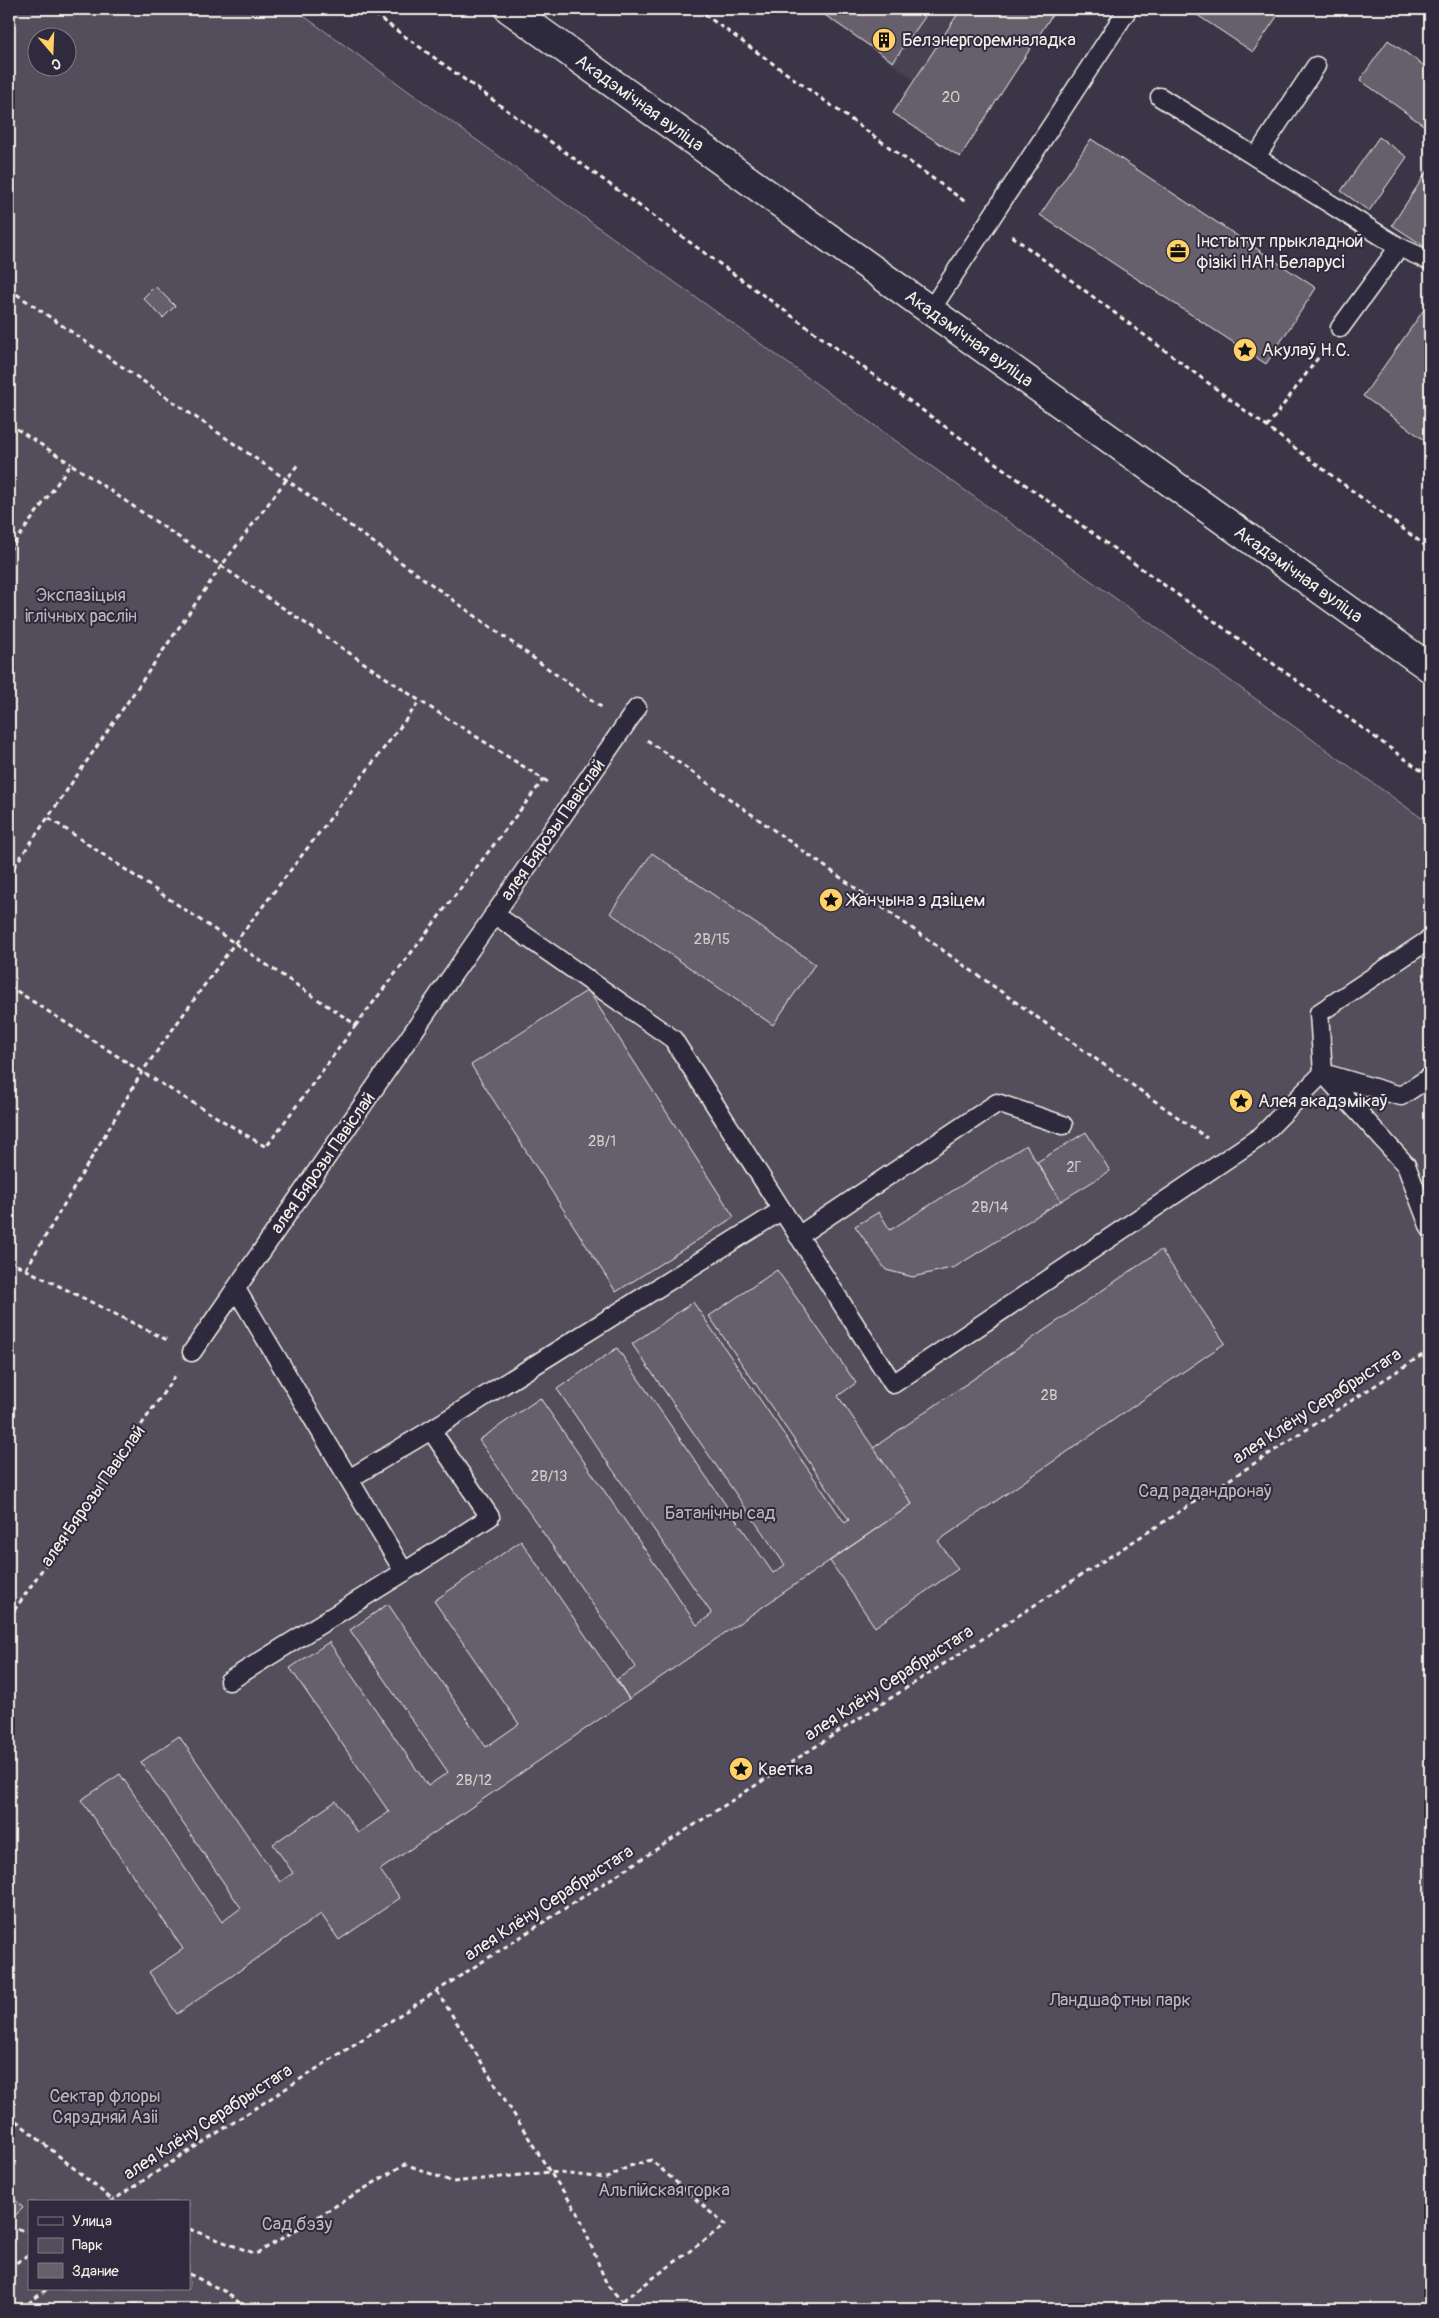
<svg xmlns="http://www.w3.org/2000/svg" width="1439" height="2318" viewBox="0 0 1439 2318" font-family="Pangolin,sans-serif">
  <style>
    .built { fill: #484352 }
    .green { fill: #534e5c; stroke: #a4a0a2; fill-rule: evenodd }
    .building { fill: #65616c; stroke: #f4f1e8 }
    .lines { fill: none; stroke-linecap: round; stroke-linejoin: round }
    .service-casing { stroke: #f4f1e8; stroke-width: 21 }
    .primary-casing { stroke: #f4f1e8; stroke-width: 31 }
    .path { stroke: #f4f1e8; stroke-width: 3; stroke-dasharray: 5 4; stroke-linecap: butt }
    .service { stroke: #2f2a3d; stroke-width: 18 }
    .primary { stroke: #2f2a3d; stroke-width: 28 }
    .labels { text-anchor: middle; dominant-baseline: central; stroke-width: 4; stroke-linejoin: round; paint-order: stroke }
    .number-label { font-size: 15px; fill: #d0cdc9 }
    .poi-label { font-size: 18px; fill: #f4f1e8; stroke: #2f2a3d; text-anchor: start }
    .street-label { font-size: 18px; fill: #f4f1e8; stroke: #2f2a3d }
    .park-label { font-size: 18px; fill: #bcb8b7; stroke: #2f2a3d }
  </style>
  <rect width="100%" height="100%" fill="#3b3647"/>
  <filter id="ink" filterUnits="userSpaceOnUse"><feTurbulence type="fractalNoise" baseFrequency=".02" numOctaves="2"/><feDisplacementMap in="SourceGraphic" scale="10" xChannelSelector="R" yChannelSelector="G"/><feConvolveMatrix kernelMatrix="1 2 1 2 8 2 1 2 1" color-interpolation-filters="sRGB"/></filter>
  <g filter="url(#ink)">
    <polygon class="built" points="816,9 961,9 915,80"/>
    <path class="green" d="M9 9H294L1430 824V2309H9ZM38 38H68V68H38ZM29 2202H189V2289H29Z"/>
    <g class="building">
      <polygon points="816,9 913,9 925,17 893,62"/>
      <polygon points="961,9 1056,9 960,157 893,113"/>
      <polygon points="1188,9 1282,9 1253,52"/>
      <polygon points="1388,40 1430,70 1430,121 1426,127 1360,80"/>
      <polygon points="1379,137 1407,157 1369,211 1341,191"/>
      <polygon points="1091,139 1316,288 1266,364 1040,215"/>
      <polygon points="1430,167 1430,250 1392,225"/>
      <polygon points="155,286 175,306 163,318 143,298"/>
      <polygon points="1430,301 1430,444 1363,396"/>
      <polygon points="652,853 815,964 773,1025 610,913"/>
      <polygon points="588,990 734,1217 616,1292 471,1065"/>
      <polygon points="1086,1132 1110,1171 1061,1201 1037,1162"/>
      <polygon points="1026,1145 1061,1201 955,1267 913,1277 886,1270 855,1226 879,1212 890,1230"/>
      <polygon points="1161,1250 1225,1343 938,1541 958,1569 875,1627 830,1561 912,1504 873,1448"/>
      <polygon points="777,1270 856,1383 838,1396 912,1504 629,1699 617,1679 636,1667 479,1440 540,1398 697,1625 712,1614 557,1389 617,1348 773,1573 785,1565 632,1344 693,1302 845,1523 849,1520 709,1316"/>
      <polygon points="521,1541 629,1699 380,1870 400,1898 339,1940 321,1914 177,2014 149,1972 183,1949 81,1800 120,1774 222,1922 241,1908 141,1762 179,1736 280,1882 293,1873 273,1844 336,1801 358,1833 389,1812 290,1668 329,1642 428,1786 448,1772 350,1630 388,1604 486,1747 519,1724 434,1601"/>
      <polygon points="9,2193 23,2208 9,2221"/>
      <polygon points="135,2303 150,2309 115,2309"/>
    </g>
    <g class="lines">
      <g class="service-casing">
        <g id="service">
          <polyline points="1160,97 1399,247 1430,261"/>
          <polyline points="1256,157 1316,66"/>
          <polyline points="930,311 1128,9"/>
          <polyline points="1340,328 1399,247"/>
          <polyline points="494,914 673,1039 893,1384 1261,1136 1323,1073"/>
          <polyline points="1430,939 1319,1013 1323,1073 1406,1165 1430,1228"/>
          <polyline points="1323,1073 1401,1096 1430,1077"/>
          <polyline points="798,1236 997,1103 1063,1125"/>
          <polyline points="236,1289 404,1572 490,1517 431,1430 782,1210"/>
          <polyline points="192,1352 637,708"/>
          <polyline points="349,1479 431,1430"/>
          <polyline points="229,1681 404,1572"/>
        </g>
      </g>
      <g class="primary-casing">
        <g id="primary">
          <path id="s1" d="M509 9 1430 668"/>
        </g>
      </g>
      <g class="path">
        <polyline points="367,9 1430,777"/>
        <polyline points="697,9 967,203"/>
        <polyline points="1012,236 1430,549"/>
        <polyline points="9,289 287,480 604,709"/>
        <polyline points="9,424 71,464"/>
        <polyline points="1267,427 1323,351"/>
        <polyline points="9,551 71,464 420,701 551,784"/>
        <polyline points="647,740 1207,1138"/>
        <polyline points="49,818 356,1025 544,779"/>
        <polyline points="9,874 222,565 299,463"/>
        <polyline points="9,986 142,1072 266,1147 356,1025"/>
        <polyline points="9,1261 167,1340"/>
        <polyline points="26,1269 142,1072 234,944 420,701"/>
        <polyline points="9,1618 177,1373"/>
        <polyline points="437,1991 550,2172 578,2213 607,2285 622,2301"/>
        <polyline points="9,2115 115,2202"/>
        <polyline points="110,2202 1430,1350"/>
        <polyline points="9,2226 29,2232"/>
        <polyline points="189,2229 256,2254 405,2164 453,2182 550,2172 607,2178 630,2166 651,2160 725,2225 622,2301 625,2309"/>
        <polyline points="9,2268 29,2254"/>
        <polyline points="189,2274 226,2292 247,2309"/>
        <polyline points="21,2309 47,2289"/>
      </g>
      <use href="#service" class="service"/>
      <use href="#primary" class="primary"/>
    </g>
  </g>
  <defs>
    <g id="building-disc" transform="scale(1.25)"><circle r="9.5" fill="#ffd166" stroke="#2f2a3d"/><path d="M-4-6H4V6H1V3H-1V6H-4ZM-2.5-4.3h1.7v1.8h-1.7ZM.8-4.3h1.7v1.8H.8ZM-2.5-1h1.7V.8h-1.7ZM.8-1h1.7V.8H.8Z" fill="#111"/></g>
    <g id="office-disc" transform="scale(1.25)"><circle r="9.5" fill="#ffd166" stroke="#2f2a3d"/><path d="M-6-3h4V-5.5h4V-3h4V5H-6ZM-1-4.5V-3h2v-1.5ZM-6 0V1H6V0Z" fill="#111"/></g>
    <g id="sight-disc" transform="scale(1.25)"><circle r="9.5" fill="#ffd166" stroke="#2f2a3d"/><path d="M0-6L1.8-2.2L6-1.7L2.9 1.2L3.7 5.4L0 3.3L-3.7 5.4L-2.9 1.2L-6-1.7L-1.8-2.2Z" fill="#111"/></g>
  </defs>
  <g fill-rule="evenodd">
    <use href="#building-disc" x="884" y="40"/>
    <use href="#office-disc" x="1178" y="251"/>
    <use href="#sight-disc" x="1245" y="350"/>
    <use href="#sight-disc" x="831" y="900"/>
    <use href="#sight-disc" x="1241" y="1101"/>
    <use href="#sight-disc" x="741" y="1769"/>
  </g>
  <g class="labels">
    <g class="number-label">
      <text x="951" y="97">20</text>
      <text x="712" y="939">2В/15</text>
      <text x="602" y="1141">2В/1</text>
      <text x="1074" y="1167">2Г</text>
      <text x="990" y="1207">2В/14</text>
      <text x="1049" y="1395">2В</text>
      <text x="549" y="1476">2В/13</text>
      <text x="474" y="1780">2В/12</text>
    </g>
    <g class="poi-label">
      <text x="902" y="40">Белэнергоремналадка</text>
      <text x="1196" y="241">Інстытут прыкладной<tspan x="1196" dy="21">фізікі НАН Беларусі</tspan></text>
      <text x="1262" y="350">Акулаў Н.С.</text>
      <text x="848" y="900">Жанчына з дзіцем</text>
      <text x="1258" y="1101">Алея акадэмікаў</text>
      <text x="758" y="1769">Кветка</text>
    </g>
    <g class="street-label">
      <text stroke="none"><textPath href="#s1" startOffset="161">Акадэмічная вуліца</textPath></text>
      <text stroke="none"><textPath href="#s1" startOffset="566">Акадэмічная вуліца</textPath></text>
      <text stroke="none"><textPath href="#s1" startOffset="971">Акадэмічная вуліца</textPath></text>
      <text transform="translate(553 830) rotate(-55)">алея Бярозы Павіслай</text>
      <text transform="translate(323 1163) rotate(-55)">алея Бярозы Павіслай</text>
      <text transform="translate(1317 1406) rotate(-33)">алея Клёну Серабрыстага</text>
      <text transform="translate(93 1496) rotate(-55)">алея Бярозы Павіслай</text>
      <text transform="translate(889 1683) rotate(-33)">алея Клёну Серабрыстага</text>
      <text transform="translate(549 1903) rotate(-33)">алея Клёну Серабрыстага</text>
      <text transform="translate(208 2122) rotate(-33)">алея Клёну Серабрыстага</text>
    </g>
    <g class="park-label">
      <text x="81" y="595">Экспазіцыя<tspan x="81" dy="21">іглічных раслін</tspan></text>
      <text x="1205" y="1491">Сад радандронаў</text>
      <text x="720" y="1513">Батанічны сад</text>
      <text x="1120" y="2000">Ландшафтны парк</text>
      <text x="105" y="2096">Сектар флоры<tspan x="105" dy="21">Сярэдняй Азіі</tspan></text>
      <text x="664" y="2190">Альпійская горка</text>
      <text x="297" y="2224">Сад бэзу</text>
    </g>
  </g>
  <rect width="1439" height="2318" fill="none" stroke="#2f2a3d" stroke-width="30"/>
  <rect x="15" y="15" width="1409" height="2288" fill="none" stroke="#f4f1e8" stroke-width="2" filter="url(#ink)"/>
  <rect x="28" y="2200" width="162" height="90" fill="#2f2a3d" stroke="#7e7a81"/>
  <rect x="38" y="2217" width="25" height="8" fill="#2f2a3d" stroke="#7e7a81"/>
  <text x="72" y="2226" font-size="15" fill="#f4f1e8">Улица</text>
  <rect x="38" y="2238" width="25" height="15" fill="#534e5c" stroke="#7e7a81"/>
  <text x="72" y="2250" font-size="15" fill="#f4f1e8">Парк</text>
  <rect x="38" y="2263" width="25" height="15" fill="#65616c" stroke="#7e7a81"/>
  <text x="72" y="2276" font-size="15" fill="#f4f1e8">Здание</text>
  <g transform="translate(52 52) rotate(161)"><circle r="24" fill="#2f2a3d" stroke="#7e7a81"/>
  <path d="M0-4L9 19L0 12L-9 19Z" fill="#ffd166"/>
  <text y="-8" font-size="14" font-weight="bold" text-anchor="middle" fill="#f4f1e8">С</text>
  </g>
</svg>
